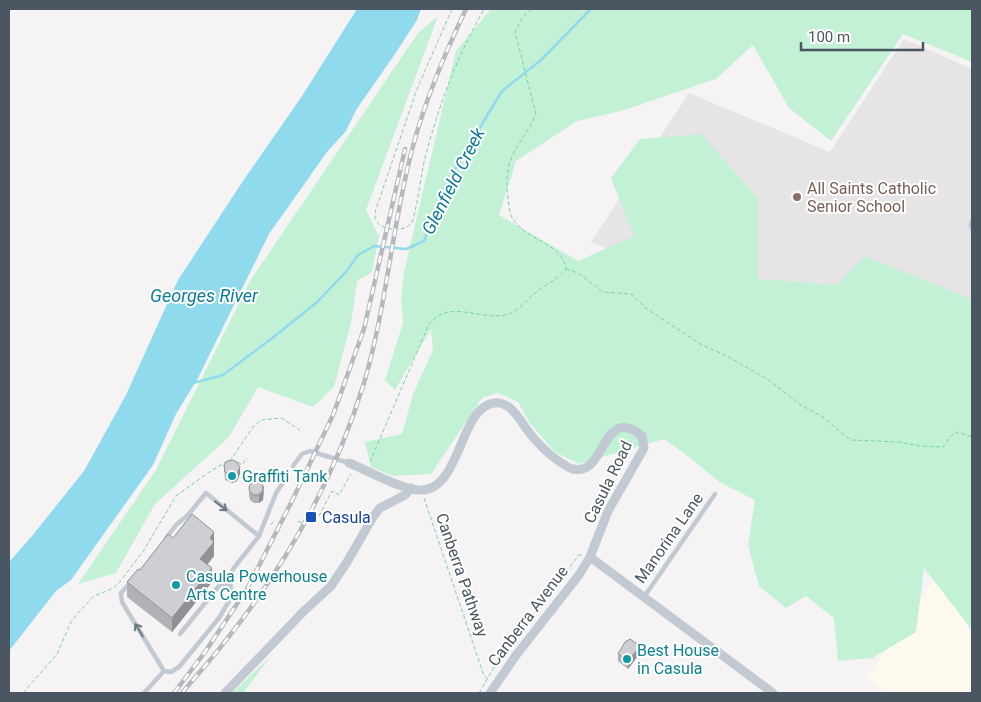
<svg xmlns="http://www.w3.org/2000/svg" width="981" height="702" viewBox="0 0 981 702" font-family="Roboto,sans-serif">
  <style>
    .commercial { fill: #fdf9ef }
    .education { fill: #e6e4e5 }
    .green { fill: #c3f1d5 }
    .water { fill: #90daee }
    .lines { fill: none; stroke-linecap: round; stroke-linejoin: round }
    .stream { stroke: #90daee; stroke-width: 2.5 }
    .path { stroke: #7ad0a6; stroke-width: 1; stroke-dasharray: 4 2.5; stroke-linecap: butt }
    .lane { stroke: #c1cad2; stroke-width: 4.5 }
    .street { stroke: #c1cad2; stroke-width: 9 }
    .rail-casing { stroke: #b5b8bd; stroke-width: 4.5 }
    .rail { stroke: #fff; stroke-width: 2.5; stroke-dasharray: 8; stroke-linecap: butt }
    .wall { fill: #b0b2b7 }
    .shaded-wall { fill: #909195 }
    .building { fill: #cdcfd5; stroke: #909195 }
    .oneway { stroke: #6e7983 }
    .education-dot { fill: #8d6e63; stroke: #fff; stroke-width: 2 }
    .culture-dot { fill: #0f9aa8; stroke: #fff; stroke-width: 2 }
    .transit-dot { fill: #1a4fb4; stroke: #fff; stroke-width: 2 }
    .labels { text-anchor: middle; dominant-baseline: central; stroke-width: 4; stroke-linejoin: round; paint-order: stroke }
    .education-label { font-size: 16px; fill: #785e54; stroke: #fff; text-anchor: start }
    .culture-label { font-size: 16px; fill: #0d838f; stroke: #fff; text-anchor: start }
    .street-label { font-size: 16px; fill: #4a5661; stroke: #fff }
    .transit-label { font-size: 16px; fill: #164399; stroke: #fff; text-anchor: start }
    .water-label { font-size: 18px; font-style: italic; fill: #0c7c9b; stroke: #fff }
  </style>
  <rect width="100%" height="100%" fill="#f5f3f3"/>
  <polygon class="commercial" points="940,571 972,634 972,693 888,693 867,677"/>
  <polygon class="education" points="904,39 972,69 972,349 823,343 591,242 689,93 830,152"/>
  <g class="green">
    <polygon points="491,9 972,9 972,62 903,34 831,141 789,108 753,45 716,79 621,111 577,121 516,161 499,215 578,261 634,236 611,178 640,139 701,134 758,198 758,279 838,285 864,256 972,299 972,630 924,568 916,632 872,658 838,661 834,618 806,596 786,608 759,586 748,545 755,500 721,483 684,453 664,439 579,464 555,452 529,422 518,402 498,393 482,398 431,474 393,476 371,467 365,442 402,434 413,394 433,350 431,329 395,390 385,380 403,323 401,298 404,272 456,51"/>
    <polygon points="438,16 366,210 379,236 372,272 357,281 351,323 334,387 313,407 258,387 229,437 155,504 116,573 78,584 156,470 250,281 418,33"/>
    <polygon points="271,656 243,693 232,693"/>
  </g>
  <polygon class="water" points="357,9 421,9 417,20 395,54 356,110 346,131 327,152 269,234 198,378 176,414 153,465 71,580 56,591 9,651 9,562 32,536 84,471 126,395 178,280 241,184 302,96"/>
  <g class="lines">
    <polyline class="stream" points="193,383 223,375 271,339 316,303 346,272 358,255 374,246 406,249 424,241 439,201 459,162 502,91 541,60 591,9"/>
    <g class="path">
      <path d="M452 9 417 89 376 209C375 212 374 217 376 220 380 231 407 233 412 222 414 219 414 214 415 211 419 194 421 175 425 158 439 104 457 57 484 9"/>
      <polyline points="566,269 578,273 603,292 631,294 647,309 702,345 725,355 767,379 801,405 823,417 845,436 852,440 899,442 920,446 943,447 952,435 958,432 972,437"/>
      <polyline points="230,461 253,427 261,420 281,418 300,430"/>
      <polyline points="238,462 242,465 247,458"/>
      <path d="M370 462 429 324C432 322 435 318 438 316 458 303 488 323 511 313 522 308 527 299 535 293 545 284 558 280 566 269 562 243 529 241 514 221 510 216 509 206 508 199 507 188 506 176 509 165 514 147 529 132 536 114L515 32 522 18 532 9"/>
      <polyline points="424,498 484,676 487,678"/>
      <polyline points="319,516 332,491 339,495 351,474"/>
      <polyline points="298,521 302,523"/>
      <polyline points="271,525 273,522"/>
      <polyline points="23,693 57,654 71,622 78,613 94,596 111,589 119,583 144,550 176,496 212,470 226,462"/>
      <polyline points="479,693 497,662 579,555 582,555"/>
    </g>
    <g class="lane">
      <polyline points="972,221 971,225 972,229"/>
      <polyline points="293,466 302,454 310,451 349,463"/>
      <polyline points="166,538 176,525 188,515 206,493 259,536"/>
      <polyline points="130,583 121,593 122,602 164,671"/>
      <polyline points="644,597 715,494"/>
      <polyline points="180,634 218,587 220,585 230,583"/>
      <polyline points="144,693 164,671 171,672 179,667 219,618 229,601 231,592 230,578 233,569 259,536 276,493 282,484"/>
    </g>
    <g class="street">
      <path d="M349 463C367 470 405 492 423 490 461 487 460 407 494 403 500 402 507 405 511 409 517 414 521 421 525 427 535 441 545 452 560 462 564 464 568 468 573 469 607 477 601 403 642 436L644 448 608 511 590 557 579 575 517 654 490 693"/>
      <polyline points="590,557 773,693"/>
      <polyline points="225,693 304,611 331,586 347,562 373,517 380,508 405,495 411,488"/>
    </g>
    <g class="rail-casing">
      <g id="rail">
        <polyline points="174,693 205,652 247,589 291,503 333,415 364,329 405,149"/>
        <path d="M182 693C195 677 210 661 223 644 285 567 335 478 364 383 387 305 392 224 413 146 426 98 445 53 466 9"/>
      </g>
    </g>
    <use href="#rail" class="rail"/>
  </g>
  <g class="wall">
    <polygon points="224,465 240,474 237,481 232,483 225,480"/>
    <polygon points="249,488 264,492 263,500 259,503 254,503 250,500 249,495"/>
    <polygon points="173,538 214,547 214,556 208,564 212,582 172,632 127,597 127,582"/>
    <polygon points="640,653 628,669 618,661 618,654"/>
  </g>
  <g class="shaded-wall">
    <polygon points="240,467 240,474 237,481 232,483 232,476"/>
    <polygon points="264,485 263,500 259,503 259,495"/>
    <polygon points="214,532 214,556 200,573 200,559 210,538"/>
    <polygon points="212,568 212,582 172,632 172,618"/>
    <polygon points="640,646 640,653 628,669 628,661"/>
  </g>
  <g class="building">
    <polygon points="233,460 237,462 240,467 237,474 232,476 225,472 224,465 227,461"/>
    <circle cx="256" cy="488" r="7"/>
    <polygon points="192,514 214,532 210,538 214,542 200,559 212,568 172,618 127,582 138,569 140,570 168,534 173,538"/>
    <polygon points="630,639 640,646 628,661 618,654 625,642"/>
  </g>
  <defs><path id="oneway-shaft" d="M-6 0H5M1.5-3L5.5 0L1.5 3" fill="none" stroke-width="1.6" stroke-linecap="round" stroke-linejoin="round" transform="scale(1.25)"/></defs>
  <g class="oneway">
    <use href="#oneway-shaft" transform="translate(221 506) rotate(38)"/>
    <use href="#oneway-shaft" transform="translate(139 630) rotate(-121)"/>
  </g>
  <circle class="education-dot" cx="797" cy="197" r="5"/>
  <g class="culture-dot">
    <circle cx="232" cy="476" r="5"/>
    <circle cx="176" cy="585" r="5"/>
    <circle cx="627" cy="659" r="5"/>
  </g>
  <rect class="transit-dot" x="305" y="511" width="12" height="12" rx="2.5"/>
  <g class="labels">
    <g class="education-label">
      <text x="807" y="188">All Saints Catholic<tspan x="807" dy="18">Senior School</tspan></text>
    </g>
    <g class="culture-label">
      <text x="242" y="476">Graffiti Tank</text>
      <text x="186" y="576">Casula Powerhouse<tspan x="186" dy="18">Arts Centre</tspan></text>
      <text x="637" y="650">Best House<tspan x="637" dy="18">in Casula</tspan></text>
    </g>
    <g class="street-label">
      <text transform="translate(608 482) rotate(-64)">Casula Road</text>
      <text transform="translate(669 538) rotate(-55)">Manorina Lane</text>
      <text transform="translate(462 575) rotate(71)">Canberra Pathway</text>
      <text transform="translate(528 616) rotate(-53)">Canberra Avenue</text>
    </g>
    <g class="transit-label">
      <text x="322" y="517">Casula</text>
    </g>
    <g class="water-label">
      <text transform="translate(453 181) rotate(-63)">Glenfield Creek</text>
      <text x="204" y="295">Georges River</text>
    </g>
  </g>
  <rect width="981" height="702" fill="none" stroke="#4a5661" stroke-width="20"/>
  <path d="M801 42v8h122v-8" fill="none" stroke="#4a5661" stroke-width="2.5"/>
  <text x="808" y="42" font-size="15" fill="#4a5661" stroke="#ffffff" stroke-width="4" paint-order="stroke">100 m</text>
</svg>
